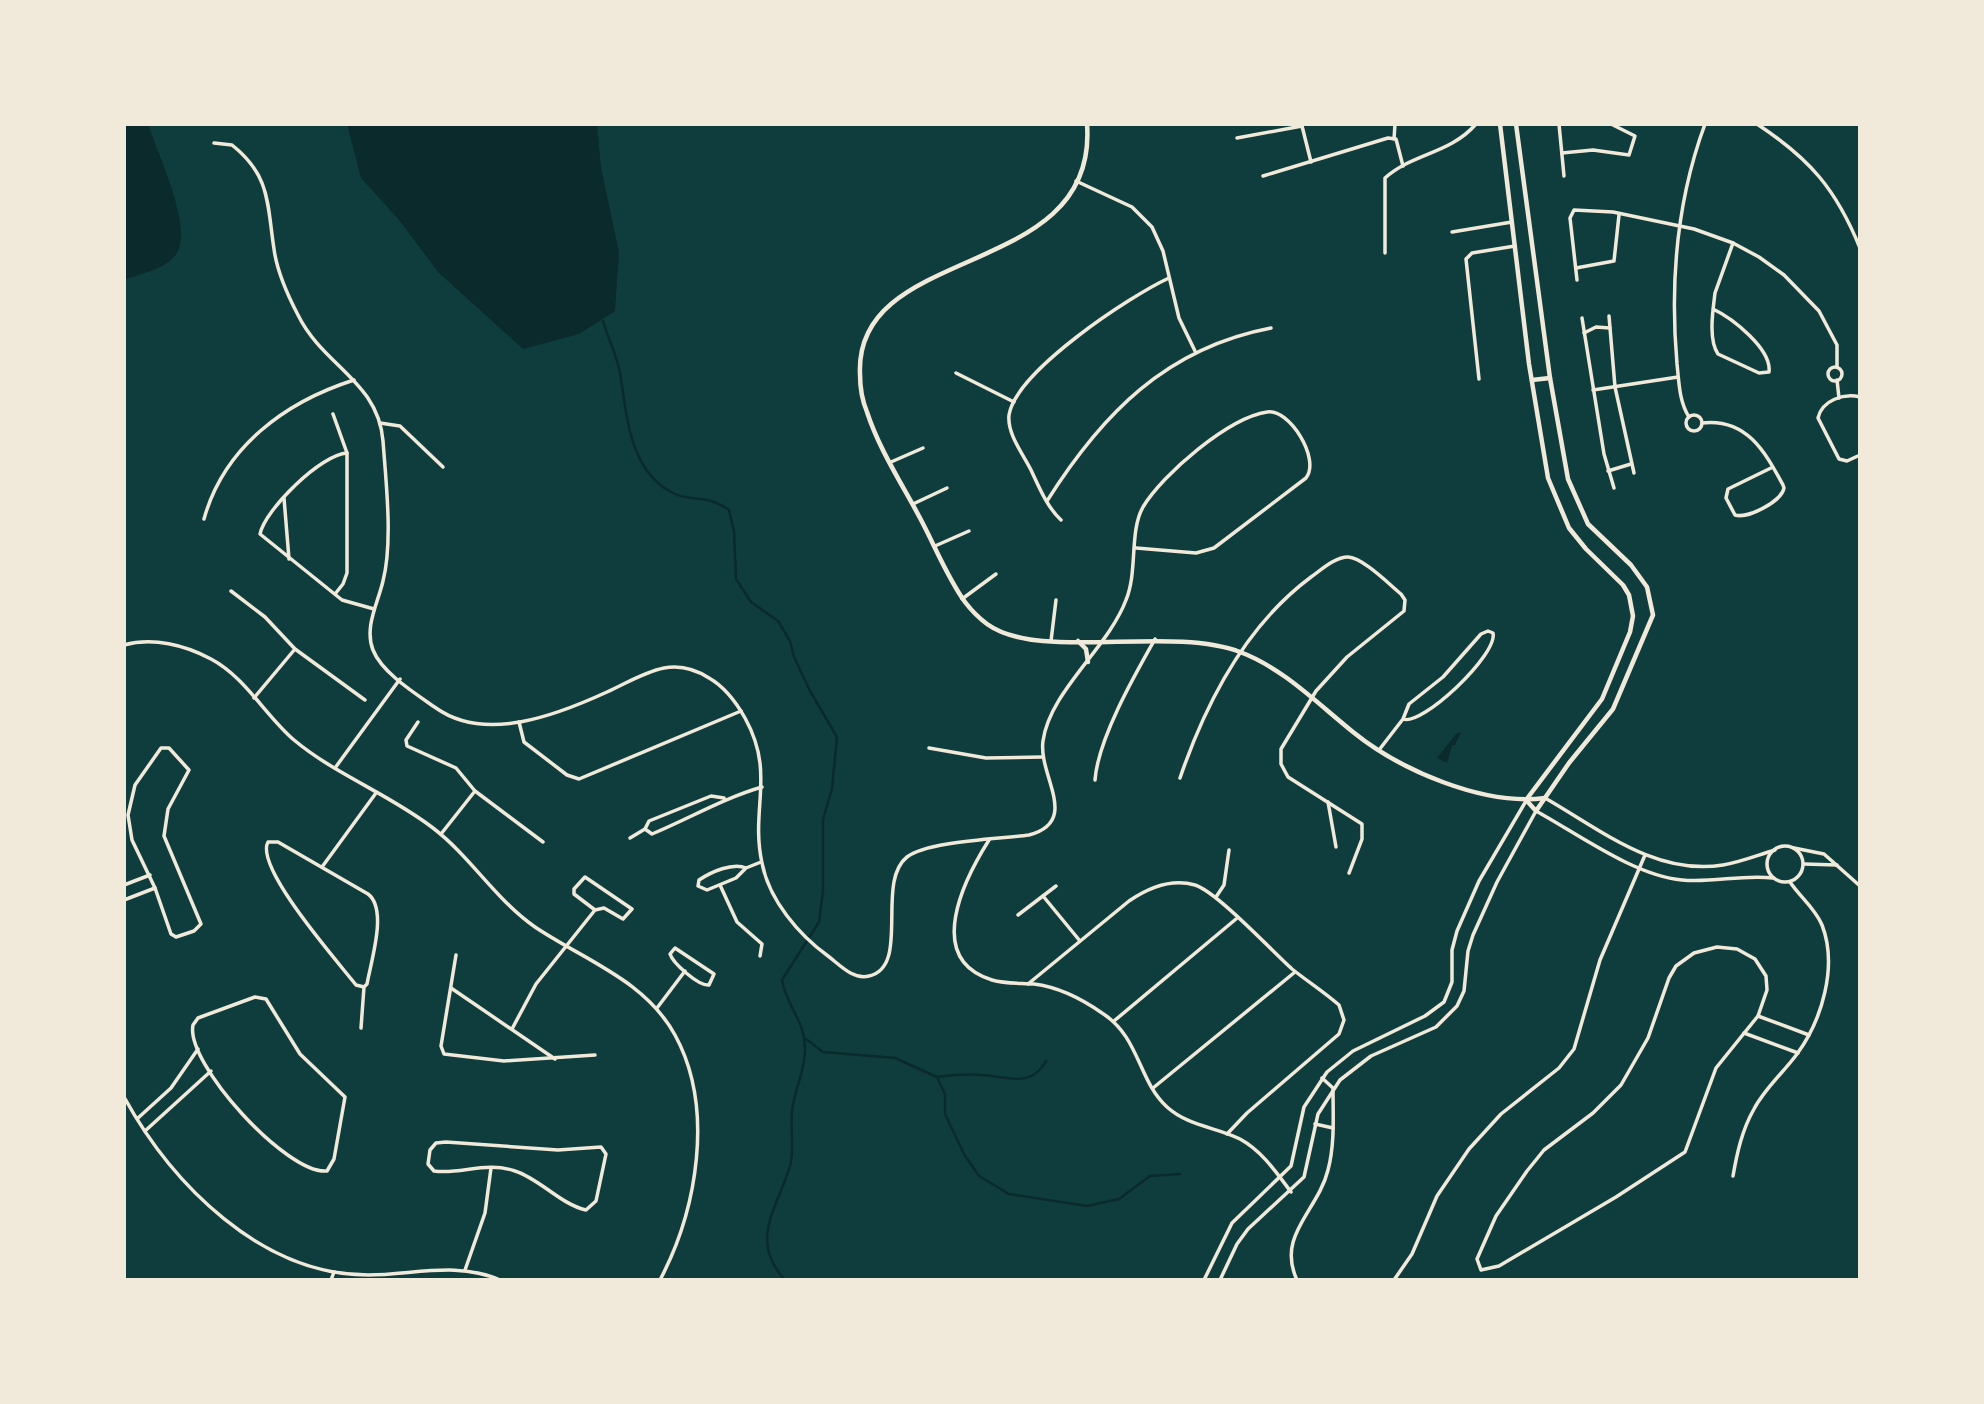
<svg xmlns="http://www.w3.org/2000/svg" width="1984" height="1404" viewBox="0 0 1984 1404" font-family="Commissioner,sans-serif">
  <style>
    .water { fill: #0a2a2b }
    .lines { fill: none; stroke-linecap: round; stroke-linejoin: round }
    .stream { stroke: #0a2a2b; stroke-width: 2.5 }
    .minor { stroke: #f1e9da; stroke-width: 3.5 }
    .tertiary { stroke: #f1e9da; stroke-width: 4.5 }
  </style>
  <rect width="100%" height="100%" fill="#0f3d3e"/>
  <g class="water">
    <path d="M124 124H148C157 153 198 235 173 258 161 270 140 274 124 280Z"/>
    <polygon points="347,124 597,124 601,168 619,252 615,311 579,334 523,349 438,272 399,220 361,178"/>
    <polygon points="1461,732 1455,745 1452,745 1447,763 1437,758 1456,734"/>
  </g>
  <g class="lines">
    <g class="stream">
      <path d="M603 321C608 338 617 356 620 373 627 416 629 471 673 493 692 503 706 493 729 510L734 531 736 579 751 602 778 621 790 641 794 657 810 691 837 737 832 789 823 819V891L819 922 782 980C787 1008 805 1020 805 1049 805 1072 794 1090 792 1112 790 1129 795 1149 790 1166 778 1207 748 1240 785 1280"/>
      <polyline points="806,1039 823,1052 895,1058 937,1077 945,1094 945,1114 964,1154 979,1176 1009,1194 1087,1206 1119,1199 1150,1176 1180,1174"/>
      <path d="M937 1077C952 1075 967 1074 982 1075 1006 1076 1031 1089 1046 1061"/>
    </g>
    <g class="minor">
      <polyline points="1559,124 1564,176"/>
      <path d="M1757 124C1810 159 1836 189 1860 248"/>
      <polyline points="1237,138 1302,126 1311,162"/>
      <polyline points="1394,139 1395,124"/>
      <path d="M214 143 232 145C271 176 267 204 274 249 277 272 287 294 298 315 323 366 378 381 383 441 386 482 393 542 383 581 378 603 364 627 373 650 382 673 416 694 436 708 485 743 557 715 607 692 625 684 644 672 664 668 680 665 695 669 709 678 725 687 736 702 745 718 776 774 750 808 762 863 769 900 799 935 828 956 840 965 853 980 869 976 911 967 875 882 907 857 927 841 1000 839 1029 835 1081 821 1038 776 1043 741 1050 691 1108 648 1126 600 1138 571 1129 532 1143 507 1163 474 1228 418 1267 412 1289 408 1321 459 1306 478L1214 548 1196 553 1136 548"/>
      <polyline points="1562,153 1593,150 1629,155 1635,136 1611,124"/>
      <polyline points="1263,176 1388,138 1396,139 1403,166"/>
      <polyline points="1076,181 1132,207 1152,227 1163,251 1179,318 1195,351"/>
      <polyline points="1452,232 1512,222"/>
      <path d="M1385 253V178C1413 153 1450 154 1476 124"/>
      <polyline points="1576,268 1614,261 1619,215"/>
      <polyline points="1577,280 1570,218 1574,210 1613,212 1694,229 1733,243 1759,257 1784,275 1819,311 1837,345 1837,367"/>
      <path d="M1713 309C1732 318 1772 349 1769 372L1759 373 1718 354C1708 339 1713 310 1715 293L1733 243"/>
      <polyline points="1609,316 1615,387 1634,473"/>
      <polyline points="1582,318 1604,454 1614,488"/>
      <polyline points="1584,333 1596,327 1610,328"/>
      <circle cx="1835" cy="374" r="7"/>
      <polyline points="956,373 1014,402"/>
      <polyline points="1479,379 1466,259 1472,253 1515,246"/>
      <polyline points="1837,380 1839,398"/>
      <polyline points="1593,390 1678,377"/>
      <path d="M1860 397C1844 393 1822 400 1818 418L1839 459 1847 461 1860 455"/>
      <polyline points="333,414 347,453 347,573 343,584 335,594"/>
      <circle cx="1694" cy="423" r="8"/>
      <path d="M1689 417C1679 401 1679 382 1677 364 1670 284 1677 200 1705 124"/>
      <polyline points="380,423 400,426 443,467"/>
      <path d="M1702 423C1747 418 1765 452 1783 485L1784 488C1782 501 1748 519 1735 515L1726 498 1728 489 1773 467"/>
      <path d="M347 453C322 454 265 509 260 534L342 600 374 609"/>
      <polyline points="891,462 923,448"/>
      <polyline points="1608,471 1631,464"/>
      <polyline points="284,498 289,559"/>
      <path d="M1047 501C1102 414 1166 348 1271 328"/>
      <polyline points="913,504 947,488"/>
      <path d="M204 519C224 447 285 402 354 380"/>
      <path d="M1061 520C1047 507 1039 487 1031 470 1023 454 1007 434 1009 415 1016 371 1130 296 1169 278"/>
      <polyline points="935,546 969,531"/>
      <polyline points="231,591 265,617 295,649 365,700"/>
      <polyline points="962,599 996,574"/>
      <polyline points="1051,641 1056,600"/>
      <path d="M124 645C153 637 185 645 211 659 245 677 265 715 294 740 336 775 389 794 433 828 471 857 495 899 535 927 584 960 645 980 675 1035 715 1108 697 1210 660 1280"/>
      <polyline points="254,698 295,649"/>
      <polyline points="418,722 406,740 407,746 456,768 475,791 543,842"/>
      <polyline points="519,722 524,742 567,775 579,779 741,711"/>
      <polygon points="161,748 169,748 189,770 168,809 164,836 201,924 194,931 176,937 171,934 155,888 132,840 128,815 135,785"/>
      <polyline points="929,748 986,758 1042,757"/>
      <path d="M1379 750 1403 719C1421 727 1498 655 1493 633L1488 631 1481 634 1443 677 1409 704 1403 719"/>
      <polyline points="335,768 400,679"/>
      <path d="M1180 778C1206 702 1245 626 1311 577 1321 570 1335 557 1348 557 1362 557 1390 585 1401 594L1405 600 1404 611 1347 657 1316 691 1281 749V764L1288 777 1362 824V839L1349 873"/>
      <path d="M1095 780C1098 739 1134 676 1155 639"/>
      <path d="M724 798 711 796 649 821 645 829 652 834C690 818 724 798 762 787"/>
      <path d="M1545 798C1601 830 1656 876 1723 865 1741 862 1758 855 1775 850"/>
      <polyline points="1328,802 1336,847"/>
      <polyline points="441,834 475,791"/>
      <polyline points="630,838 645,829"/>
      <path d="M989 840C965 878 923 959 992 980 1006 984 1020 983 1034 984 1058 987 1082 999 1102 1013 1140 1037 1138 1081 1167 1107 1188 1126 1216 1127 1240 1139 1262 1151 1276 1172 1291 1192"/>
      <circle cx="1785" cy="864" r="18"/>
      <polyline points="1794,848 1824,854 1860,886"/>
      <polyline points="1804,864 1837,865"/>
      <polyline points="322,867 376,793"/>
      <path d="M746 868C733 862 711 872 699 880L698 886 707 890 736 878 746 868 761 862"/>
      <polyline points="124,885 150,875"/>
      <polyline points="720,885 737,922 762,944 760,956"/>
      <polyline points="1043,896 1080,941"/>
      <polyline points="1216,897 1224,885 1229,850"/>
      <polyline points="124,900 155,888"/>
      <polyline points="1018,915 1056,886"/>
      <polygon points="1717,947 1737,949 1755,959 1766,976 1767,990 1758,1016 1716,1068 1685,1152 1616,1197 1499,1266 1481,1270 1477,1259 1496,1216 1527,1171 1544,1150 1593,1113 1621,1085 1648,1038 1669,978 1676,966 1694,953"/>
      <path d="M675 948 714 974 709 985C698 986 673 963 670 954Z"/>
      <polyline points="456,955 441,1046 444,1054 504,1061 595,1055"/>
      <path d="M1028 984 1129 901C1148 888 1171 878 1195 885 1217 892 1271 950 1292 969 1307 981 1324 992 1339 1005L1344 1020 1339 1034 1247 1113 1227 1134"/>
      <polyline points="451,988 555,1059"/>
      <path d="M255 997 266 999 300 1054 345 1097 334 1159 327 1171C287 1175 185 1063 193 1025L198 1018Z"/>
      <polyline points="657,1008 685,971"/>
      <polyline points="1758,1016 1809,1035"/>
      <polyline points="1114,1021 1236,919"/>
      <path d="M361 1028 364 987 367 984C371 961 388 909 368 894L278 842H268C254 867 338 962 356 985L364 987"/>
      <polyline points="512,1029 536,984 595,910 604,908 623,919 632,909 585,877 574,889 574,894 595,910"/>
      <polyline points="1744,1033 1798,1053"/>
      <polyline points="1153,1088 1295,972"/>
      <path d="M124 1097C172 1184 261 1275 368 1275 413 1275 457 1261 500 1280"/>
      <polyline points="138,1118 171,1088 198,1049"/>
      <polyline points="1315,1124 1333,1128"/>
      <polyline points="145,1131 211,1071"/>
      <path d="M446 1142 558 1150 601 1147 606 1154 596 1201 586 1210C560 1204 540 1179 515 1171 486 1161 460 1175 434 1171L428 1164 430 1150 436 1143Z"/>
      <path d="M1733 1176C1737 1153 1742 1130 1754 1109 1765 1088 1783 1073 1797 1054 1822 1020 1838 966 1822 925 1815 908 1800 897 1790 882"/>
      <polyline points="465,1270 485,1213 491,1168"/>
      <polyline points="331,1280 334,1272"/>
      <polyline points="1204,1280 1232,1223 1291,1166 1304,1107 1327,1072 1353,1051 1425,1016 1444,1002 1452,982 1452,950 1457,931 1479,881 1526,801"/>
      <path d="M1220 1280 1237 1244 1248 1229 1304 1177 1318 1114 1340 1080 1371 1056 1436 1027 1457 1006 1464 991 1468 951 1473 935 1497 882 1536 811C1578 834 1635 876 1682 880 1713 883 1743 874 1773 878"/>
      <path d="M1297 1280C1276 1235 1318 1211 1328 1170 1335 1144 1333 1115 1333 1088L1322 1078"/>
      <polyline points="1394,1280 1412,1254 1437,1196 1469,1149 1501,1114 1559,1068 1574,1049 1600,960 1645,855"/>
    </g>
    <g class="tertiary">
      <path d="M1087 124C1099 282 854 241 860 374 860 387 862 400 867 412 879 449 902 484 920 518 935 546 947 577 965 602 971 610 979 618 987 624 1039 662 1168 625 1240 652 1283 668 1318 704 1353 732 1400 770 1483 806 1545 798"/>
      <polyline points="1500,124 1529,364 1548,478 1569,528 1586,549 1623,585 1629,595 1633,616 1630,632 1602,699 1526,800"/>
      <polyline points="1516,124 1550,378 1568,479 1588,524 1631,565 1647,587 1653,615 1613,709 1569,763 1536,811 1527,801"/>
      <polyline points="1532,380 1550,378"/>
      <polyline points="1078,641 1086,649 1088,662"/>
    </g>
  </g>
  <rect width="1984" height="1404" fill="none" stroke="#f1e9da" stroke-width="252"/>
</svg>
